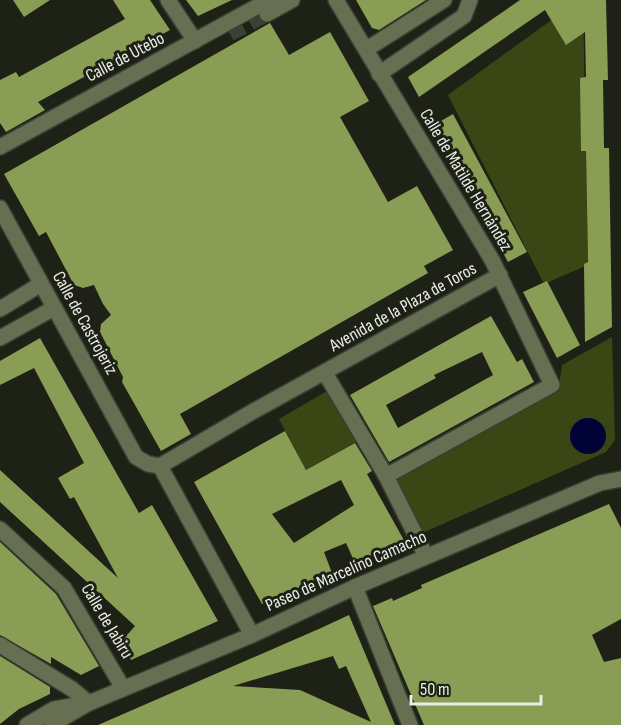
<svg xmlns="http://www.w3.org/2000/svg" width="621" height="725" viewBox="0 0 621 725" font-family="'Sofia Sans Condensed',sans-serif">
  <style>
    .green { fill: #3a4613 }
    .water { fill: #010337 }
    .building { fill: #8a9d55; fill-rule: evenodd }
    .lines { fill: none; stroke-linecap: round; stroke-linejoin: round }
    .minor-tunnel { stroke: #3d4035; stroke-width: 15; stroke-dasharray: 15 8; stroke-linecap: butt }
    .minor-casing { stroke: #3b3e33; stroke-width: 18 }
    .minor { stroke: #666f52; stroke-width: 15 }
    .labels { text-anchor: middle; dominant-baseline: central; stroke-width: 6; stroke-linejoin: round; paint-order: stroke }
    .street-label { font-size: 18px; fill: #eaede5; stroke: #1e2116 }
  </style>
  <rect width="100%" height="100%" fill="#1e2116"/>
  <g class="green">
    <polygon points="579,0 583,0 588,265 544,284 448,95"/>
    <polygon points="612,337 615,440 606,452 420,534 391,479 559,386 562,365"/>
    <polygon points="334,387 363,438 306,470 279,419"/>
  </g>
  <circle class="water" cx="588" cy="436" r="18"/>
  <g class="building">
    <polygon points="13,0 50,0 24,17"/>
    <polygon points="113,0 150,0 170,30 38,102 45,110 6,132 0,123 0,80 16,72 19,77 125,19"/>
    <polygon points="186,0 232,0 198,16"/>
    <polygon points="356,0 426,0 379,30 372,28"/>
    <polygon points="520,0 606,0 608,80 603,80 604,148 609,148 612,327 585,342 584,264 588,262 586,151 581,151 580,78 586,77 585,32 566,45 545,10 419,97 408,77"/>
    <polygon points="270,23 289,55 330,32 369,101 340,117 388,202 417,186 453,250 424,266 428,273 180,414 191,434 161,451 122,382 123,377 100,332 101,324 111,315 103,304 94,285 83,288 74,285 46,232 39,236 4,174"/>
    <polygon points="453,114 527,252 508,262 434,125"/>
    <polygon points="547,281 580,345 557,358 523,292"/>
    <path d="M491 316 517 362 522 359 534 382 389 462 350 395ZM482 352 493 375 398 428 386 405 436 378 434 375Z"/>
    <polygon points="40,338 139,513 152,505 218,621 131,660 121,642 135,626 0,502 0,470 118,578 74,497 70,499 58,478 84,463 34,368 0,385 0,361"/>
    <path d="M285 431 306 470 355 443 372 471 367 474 405 542 355 563 346 543 324 552 332 573 262 604 194 482ZM341 480 354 505 294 543 272 514Z"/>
    <polygon points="609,504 621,528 621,619 592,635 604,662 621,658 621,725 424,725 373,606 392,598 393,601 422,588 421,585"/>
    <polygon points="0,542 56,594 99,666 81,675 51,657 51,664 0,635"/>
    <path d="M349 615 395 725H98L321 628ZM333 656 339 669 346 666 371 722 300 690 233 686Z"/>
    <polygon points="0,656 50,687 50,694 19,709 0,724"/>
  </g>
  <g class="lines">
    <polyline class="minor-tunnel" points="230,34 267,14"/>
    <g class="minor-casing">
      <g id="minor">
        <polyline points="168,0 195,41"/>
        <polyline points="267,14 292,0"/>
        <polyline points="367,49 444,0"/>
        <polyline points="379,74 464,16 470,0"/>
        <polyline points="0,147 269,0"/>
        <polyline points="0,208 136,457 148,464 160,466 252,412 500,275"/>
        <polyline points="0,309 41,284"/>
        <polyline points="0,338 54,308"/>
        <polyline points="325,373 386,476 552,385 492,260 336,0"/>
        <polyline points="160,466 252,635"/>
        <polyline points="386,476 426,556"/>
        <polyline points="0,529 64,588 123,688"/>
        <polyline points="355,587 410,725"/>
        <polyline points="0,645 72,689 89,703"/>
        <polyline points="27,725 54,709 77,705"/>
        <polyline points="51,725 89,703 252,635 355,587 600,483 621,479"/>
      </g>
    </g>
    <use href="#minor" class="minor"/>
  </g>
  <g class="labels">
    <g class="street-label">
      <text transform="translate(125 57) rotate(-28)">Calle de Utebo</text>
      <text transform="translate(466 180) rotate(59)">Calle de Matilde Hernández</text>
      <text transform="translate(403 307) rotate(-29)">Avenida de la Plaza de Toros</text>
      <text transform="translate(85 323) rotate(61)">Calle de Castrojeriz</text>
      <text transform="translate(346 571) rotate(-24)">Paseo de Marcelino Camacho</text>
      <text transform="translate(107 621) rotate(59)">Calle de Jabiru</text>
    </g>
  </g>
  <path d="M411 695v9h130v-9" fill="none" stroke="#eaede5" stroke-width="3"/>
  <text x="420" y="695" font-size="18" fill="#eaede5" stroke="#1e2116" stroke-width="4.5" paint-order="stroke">50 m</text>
</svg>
